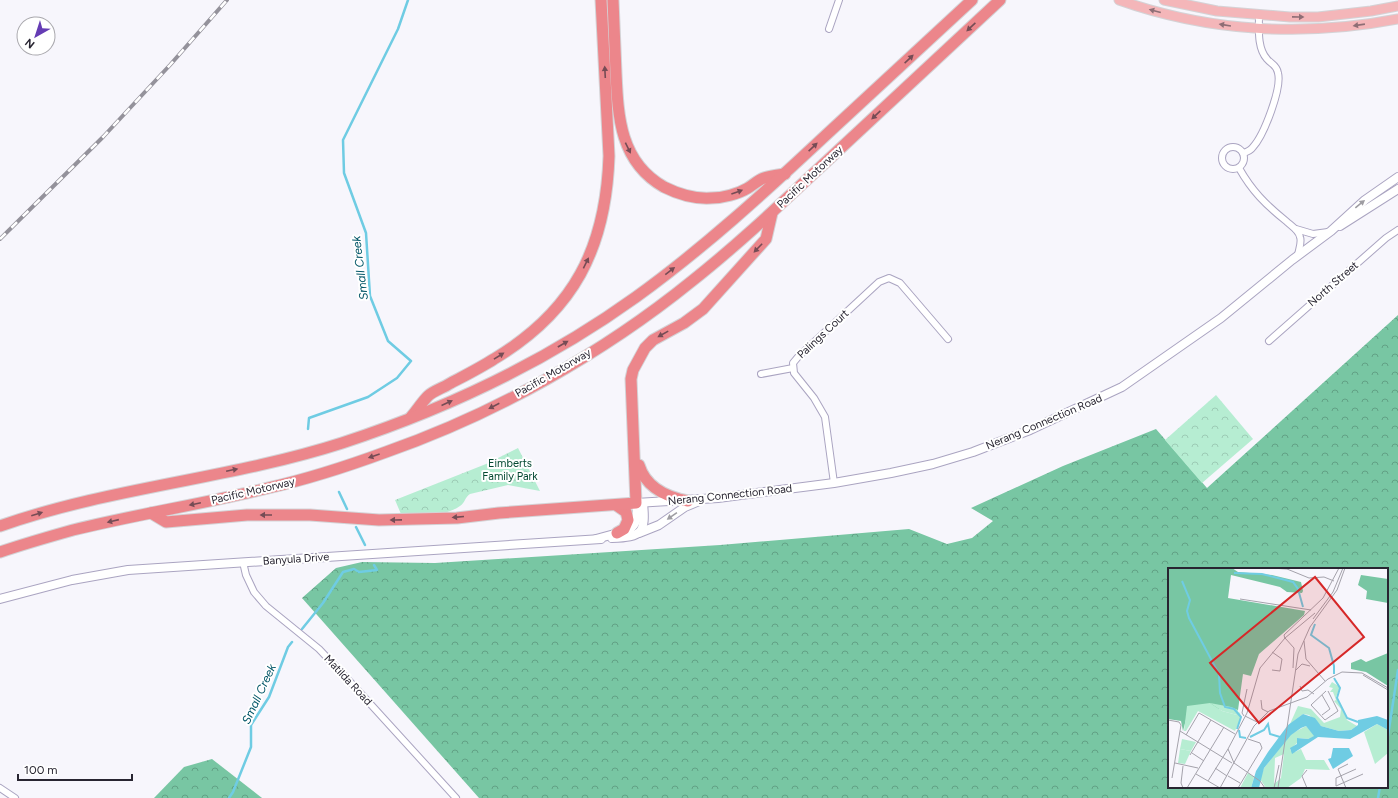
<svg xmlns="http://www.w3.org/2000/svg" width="1398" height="798" viewBox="0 0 1398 798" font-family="Figtree,sans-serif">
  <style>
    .forest { fill: url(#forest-crowns); fill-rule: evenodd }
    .park { fill: url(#park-crowns) }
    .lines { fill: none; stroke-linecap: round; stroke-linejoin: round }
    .stream { stroke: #6fcce3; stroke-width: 2.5 }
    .street-casing { stroke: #aaa4c1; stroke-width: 8 }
    .secondary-casing { stroke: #aaa4c1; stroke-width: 10 }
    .primary-casing { stroke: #d4d3d6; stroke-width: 11 }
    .highway-casing { stroke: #d4d3d6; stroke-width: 13 }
    .street { stroke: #fff; stroke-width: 6 }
    .secondary { stroke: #fff; stroke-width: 8 }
    .primary { stroke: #f4b6b9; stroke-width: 9 }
    .highway { stroke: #ec868b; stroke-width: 11 }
    .rail-casing { stroke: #94929b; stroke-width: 4 }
    .rail { stroke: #fff; stroke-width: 2.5; stroke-dasharray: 8; stroke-linecap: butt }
    .oneway { fill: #8e6e75 }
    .oneway2 { fill: #764c55 }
    .oneway3 { fill: #9e9da2 }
    .labels { text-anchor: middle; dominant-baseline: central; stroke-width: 4; stroke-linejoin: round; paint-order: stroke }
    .street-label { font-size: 11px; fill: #282531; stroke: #fff }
    .park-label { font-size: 11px; fill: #034831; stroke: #fff }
    .water-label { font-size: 12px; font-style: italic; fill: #056; stroke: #fff }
    .inset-river { fill: none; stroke: #6fcce3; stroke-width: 2 }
    .inset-road { fill: none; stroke: #a4a2ab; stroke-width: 1 }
    .view { fill: #d62828; fill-opacity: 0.15; stroke: #d62828; stroke-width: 2 }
    .inset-edge { fill: none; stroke: #282531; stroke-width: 2 }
  </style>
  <defs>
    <pattern id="forest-crowns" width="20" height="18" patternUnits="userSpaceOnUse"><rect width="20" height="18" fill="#78c6a3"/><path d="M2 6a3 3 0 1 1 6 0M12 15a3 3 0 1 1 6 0" fill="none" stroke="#62a185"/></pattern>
    <pattern id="park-crowns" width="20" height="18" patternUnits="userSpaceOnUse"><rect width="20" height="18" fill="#b6edd2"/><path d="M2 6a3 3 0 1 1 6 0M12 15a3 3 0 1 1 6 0" fill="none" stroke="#9ccbb5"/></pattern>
  </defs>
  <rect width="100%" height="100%" fill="#f7f6fc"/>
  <g class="forest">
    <path d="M1398 315V798H479L302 598 336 568 362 562 435 563 720 545 909 529 947 544 972 538 993 521 971 508 1063 466 1156 429 1207 488ZM1169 569H1387V787H1169Z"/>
    <polygon points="212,759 262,798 154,798 184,767"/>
  </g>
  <g class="park">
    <polygon points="1216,395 1253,439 1202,483 1165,440"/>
    <path d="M518 448 540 491 508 485 470 494C465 497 465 503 460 506 443 518 421 514 401 514L395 500 486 464Z"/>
  </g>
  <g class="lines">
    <g class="stream">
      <polyline points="308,429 309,418 368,397 397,378 411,361 388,341 370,296 366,233 344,173 343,140 398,29 408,0"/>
      <polyline points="339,492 347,509"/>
      <polyline points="356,527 365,545"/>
      <polyline points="302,629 323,603 343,572 354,569 359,572 377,570 374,565"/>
      <polyline points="1387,742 1398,670"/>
      <polyline points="229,798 233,792 251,747 251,725 269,697 288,647 292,642"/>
      <polyline points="1378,798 1380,787"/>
    </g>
    <g class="street-casing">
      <g id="street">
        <polyline points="829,29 839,0"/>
        <circle cx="1233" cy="158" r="11"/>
        <path d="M1243 153C1247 152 1251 150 1253 147 1264 135 1282 88 1278 73 1277 65 1271 64 1267 59 1257 48 1259 29 1259 15"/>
        <path d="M1239 168C1252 191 1265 204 1286 221 1290 225 1299 230 1300 237 1302 242 1299 249 1298 255"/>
        <polyline points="1296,229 1313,234 1328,232"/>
        <polyline points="1269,341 1386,238 1398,230"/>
        <polyline points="761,374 793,368"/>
        <polyline points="834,483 825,417 814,398 794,373 793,363 798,357 879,282 889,278 900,283 948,339"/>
        <polyline points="243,562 246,575 254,592 266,606 319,649 354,686 456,798"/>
        <polyline points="0,788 15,798"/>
      </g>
    </g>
    <g class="secondary-casing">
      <g id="secondary">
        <polyline points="1340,226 1398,189"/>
        <polyline points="639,533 659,525 685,507 697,502"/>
        <path d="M612 538C642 537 646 533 643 503"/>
        <path d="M596 539 629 530C639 523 637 515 636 503L718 498 834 483 891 473 933 464 973 452 1030 430 1122 387 1221 318 1292 260 1331 231 1365 200 1398 177"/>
        <polyline points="0,599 72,580 128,570 601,539"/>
      </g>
    </g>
    <g class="primary-casing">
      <g id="primary">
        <path d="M1119 0C1209 32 1305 37 1398 19"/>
        <polyline points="1164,0 1217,11 1290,17 1318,17 1371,11 1398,6"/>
      </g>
    </g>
    <g class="highway-casing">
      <g id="highway">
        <path d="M613 0C614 24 615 49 616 73 618 117 620 162 664 187 678 194 695 199 711 198 723 198 738 194 748 188 753 185 758 180 764 178 770 176 778 175 785 174"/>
        <path d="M411 417C417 410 422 402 428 396 433 391 443 388 449 384 464 376 480 368 494 359 574 311 606 248 609 156L601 0"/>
        <path d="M639 465C646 488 666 497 688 501"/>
        <polyline points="616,505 626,512 628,520 624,529 617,533"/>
        <polyline points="151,513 166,522 247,515 310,515 379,520 416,519 457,518 499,513 636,503 631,379 633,370 645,348 653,340 684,323 703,309 766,239 772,213"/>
        <path d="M0 526C111 487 230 479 342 443 446 409 547 361 636 297 704 248 765 192 826 135 875 90 924 45 972 0"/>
        <path d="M0 552C24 544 48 537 73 530 138 514 203 504 268 488 308 479 348 466 386 452 495 414 603 353 692 281 740 243 784 201 828 160 885 107 943 53 1000 0"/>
      </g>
    </g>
    <use href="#street" class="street"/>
    <use href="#secondary" class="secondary"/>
    <use href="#primary" class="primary"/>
    <use href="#highway" class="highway"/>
    <g class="rail-casing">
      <polyline id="rail" points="0,239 103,137 170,65 227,0"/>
    </g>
    <use href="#rail" class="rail"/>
  </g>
  <defs><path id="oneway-solid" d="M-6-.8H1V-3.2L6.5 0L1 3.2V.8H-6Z"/></defs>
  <g class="oneway">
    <use href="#oneway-solid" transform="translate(1155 11) rotate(-165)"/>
    <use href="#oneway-solid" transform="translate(1298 17) rotate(1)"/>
    <use href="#oneway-solid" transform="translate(1225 25) rotate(-171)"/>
    <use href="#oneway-solid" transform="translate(1359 25) rotate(172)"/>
  </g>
  <g class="oneway2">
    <use href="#oneway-solid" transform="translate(971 27) rotate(137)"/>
    <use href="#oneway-solid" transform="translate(909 59) rotate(-43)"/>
    <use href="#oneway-solid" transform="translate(605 72) rotate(-93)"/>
    <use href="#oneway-solid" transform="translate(876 115) rotate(137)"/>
    <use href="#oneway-solid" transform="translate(813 147) rotate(-43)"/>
    <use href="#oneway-solid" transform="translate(628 148) rotate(64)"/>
    <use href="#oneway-solid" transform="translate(737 192) rotate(-20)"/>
    <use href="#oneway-solid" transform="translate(758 248) rotate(134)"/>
    <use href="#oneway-solid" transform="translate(586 263) rotate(-64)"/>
    <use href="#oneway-solid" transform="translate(670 271) rotate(-38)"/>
    <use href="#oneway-solid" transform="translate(663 334) rotate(151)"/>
    <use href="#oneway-solid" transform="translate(563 344) rotate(-30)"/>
    <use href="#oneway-solid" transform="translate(499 356) rotate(-32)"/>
    <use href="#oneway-solid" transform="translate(447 403) rotate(-24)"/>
    <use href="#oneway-solid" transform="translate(494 406) rotate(153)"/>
    <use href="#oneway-solid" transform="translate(374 456) rotate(161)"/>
    <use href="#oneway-solid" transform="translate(232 470) rotate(-12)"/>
    <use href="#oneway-solid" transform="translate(195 504) rotate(168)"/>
    <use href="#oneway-solid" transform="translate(37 514) rotate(-17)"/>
    <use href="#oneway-solid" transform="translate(266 515) rotate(180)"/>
    <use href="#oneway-solid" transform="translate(458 517) rotate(175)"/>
    <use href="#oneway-solid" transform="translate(396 520) rotate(179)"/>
    <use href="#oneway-solid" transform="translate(113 521) rotate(167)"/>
  </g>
  <g class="oneway3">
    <use href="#oneway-solid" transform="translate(1360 204) rotate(-39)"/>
    <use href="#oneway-solid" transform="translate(672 516) rotate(145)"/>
  </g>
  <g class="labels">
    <g class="street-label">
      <text transform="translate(810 177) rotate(-43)">Pacific Motorway</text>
      <text transform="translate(1333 284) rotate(-41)">North Street</text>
      <text transform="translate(823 334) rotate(-43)">Palings Court</text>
      <text transform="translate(553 373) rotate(-30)">Pacific Motorway</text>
      <text transform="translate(1044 422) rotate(-23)">Nerang Connection Road</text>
      <text transform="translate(253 491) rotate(-13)">Pacific Motorway</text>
      <text transform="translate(730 495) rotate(-6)">Nerang Connection Road</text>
      <text transform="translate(296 559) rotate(-4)">Banyula Drive</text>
      <text transform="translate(348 680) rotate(47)">Matilda Road</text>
    </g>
    <g class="park-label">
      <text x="510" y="463">Eimberts<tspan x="510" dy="13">Family Park</tspan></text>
    </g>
    <g class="water-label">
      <text transform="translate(360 268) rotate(-97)">Small Creek</text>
      <text transform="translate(259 694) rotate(-65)">Small Creek</text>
    </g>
  </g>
  <g transform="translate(1168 568)">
    <rect width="220" height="220" fill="#f7f6fc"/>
    <path d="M209 156 220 162V185L207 196 196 164Z" fill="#b6edd2"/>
    <path d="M64 0 70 4 104 7 133 14 135 23 134 25 119 24 112 19 63 7 60 30 137 43 136 47 91 86 83 108 75 106 70 142 21 140 15 163 13 153 0 151V1ZM193 7 220 11V35L198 31 199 23 190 17ZM220 85V118L198 104 183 101V95L193 91 198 94Z" fill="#78c6a3"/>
    <path d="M12 181 23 183 17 196 10 195Z" fill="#b6edd2"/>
    <path d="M164 114 172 119 168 129 179 152 189 158 183 162 171 163 153 158 141 147 135 146 122 156 130 138 143 141 156 155 172 149 173 141 166 133 168 132 165 124H162L165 120 161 119ZM42 135 63 139 70 142 69 147 54 143ZM138 158 147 168 140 171 129 170 130 174 122 182 127 184 133 181 138 192H156L162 202 137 201 133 210 119 220H98L92 211 96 200 123 166ZM116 186 113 210 106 216 107 190ZM14 171 28 174 23 183 12 181ZM80 205 86 209 83 220H72Z" fill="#b6edd2" fill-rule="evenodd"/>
    <path d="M42 135 54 143 69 147V143L72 145 73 149 67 163 30 143 18 163H16L19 138Z" fill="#b6edd2"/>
    <path d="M135 146 147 150 153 158 171 163 183 162 190 157V152L209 148 220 152V162L209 156 182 171 150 169 124 186 122 180 129 176V170L140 171 146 168 138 158 133 160 123 167 96 200 91 220H83L88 203 100 184 120 157ZM165 180H181L185 188 165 201 160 191 163 190Z" fill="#6fcce3"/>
    <path class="inset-river" d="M66 5 94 6 125 14 130 21 135 39M14 13 22 32 19 43 21 50 51 106 52 125 57 139 66 141 73 149 69 161M147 56 143 67 161 80 166 98V106M166 110 172 120 169 130 179 150 190 154M71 162 72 169 78 170M82 169 96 162 100 156 102 166 112 169"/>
    <path class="inset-road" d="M103 0 119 1 141 10 156 9 166 13M72 31 143 42M145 51 165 24 175 0M117 71 116 67 155 30 171 0M136 73 138 91 157 113M104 84 114 91 112 103 104 102M125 100 126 80 117 70 147 45M128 102 134 96 142 98M195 107 220 122M132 118 134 123 140 122 146 126M158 123 143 137 157 152 170 143 160 123M93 132 94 141 100 144M154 147 162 141 154 127M76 148 74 145 79 121M77 148 89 154M0 152 11 154 13 157 4 210M12 163 64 195M18 167 31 145 67 166M24 185 36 193M22 187 43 152M7 195 30 200M47 200 59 208M188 201 168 210V218L195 206M139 202 134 208 139 220M28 206 52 220M60 208 72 215M40 213 60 181M15 220 13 215 15 198M19 220 56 159M52 220 86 158 101 143 139 129 160 111 174 104 194 105 220 120M70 220 94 180 92 175 80 171M97 220 92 213 66 195 60 181 79 145 92 100 117 70M106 220 111 197M110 220 130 86 142 59 169 22 177 0M178 220 170 201 180 196"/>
    <path class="view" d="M147 9 196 69 91 155 42 95Z"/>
    <rect width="220" height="220" class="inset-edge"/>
  </g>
  <g transform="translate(36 36) rotate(219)"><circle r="19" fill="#ffffff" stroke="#a9a8ad"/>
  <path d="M0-3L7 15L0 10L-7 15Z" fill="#653cb4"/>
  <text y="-6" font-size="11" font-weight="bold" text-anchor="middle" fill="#282531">N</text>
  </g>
  <path d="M18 774v6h114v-6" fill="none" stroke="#282531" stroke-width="2"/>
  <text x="24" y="774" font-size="12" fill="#282531" stroke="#ffffff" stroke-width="3" paint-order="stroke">100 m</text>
</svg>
